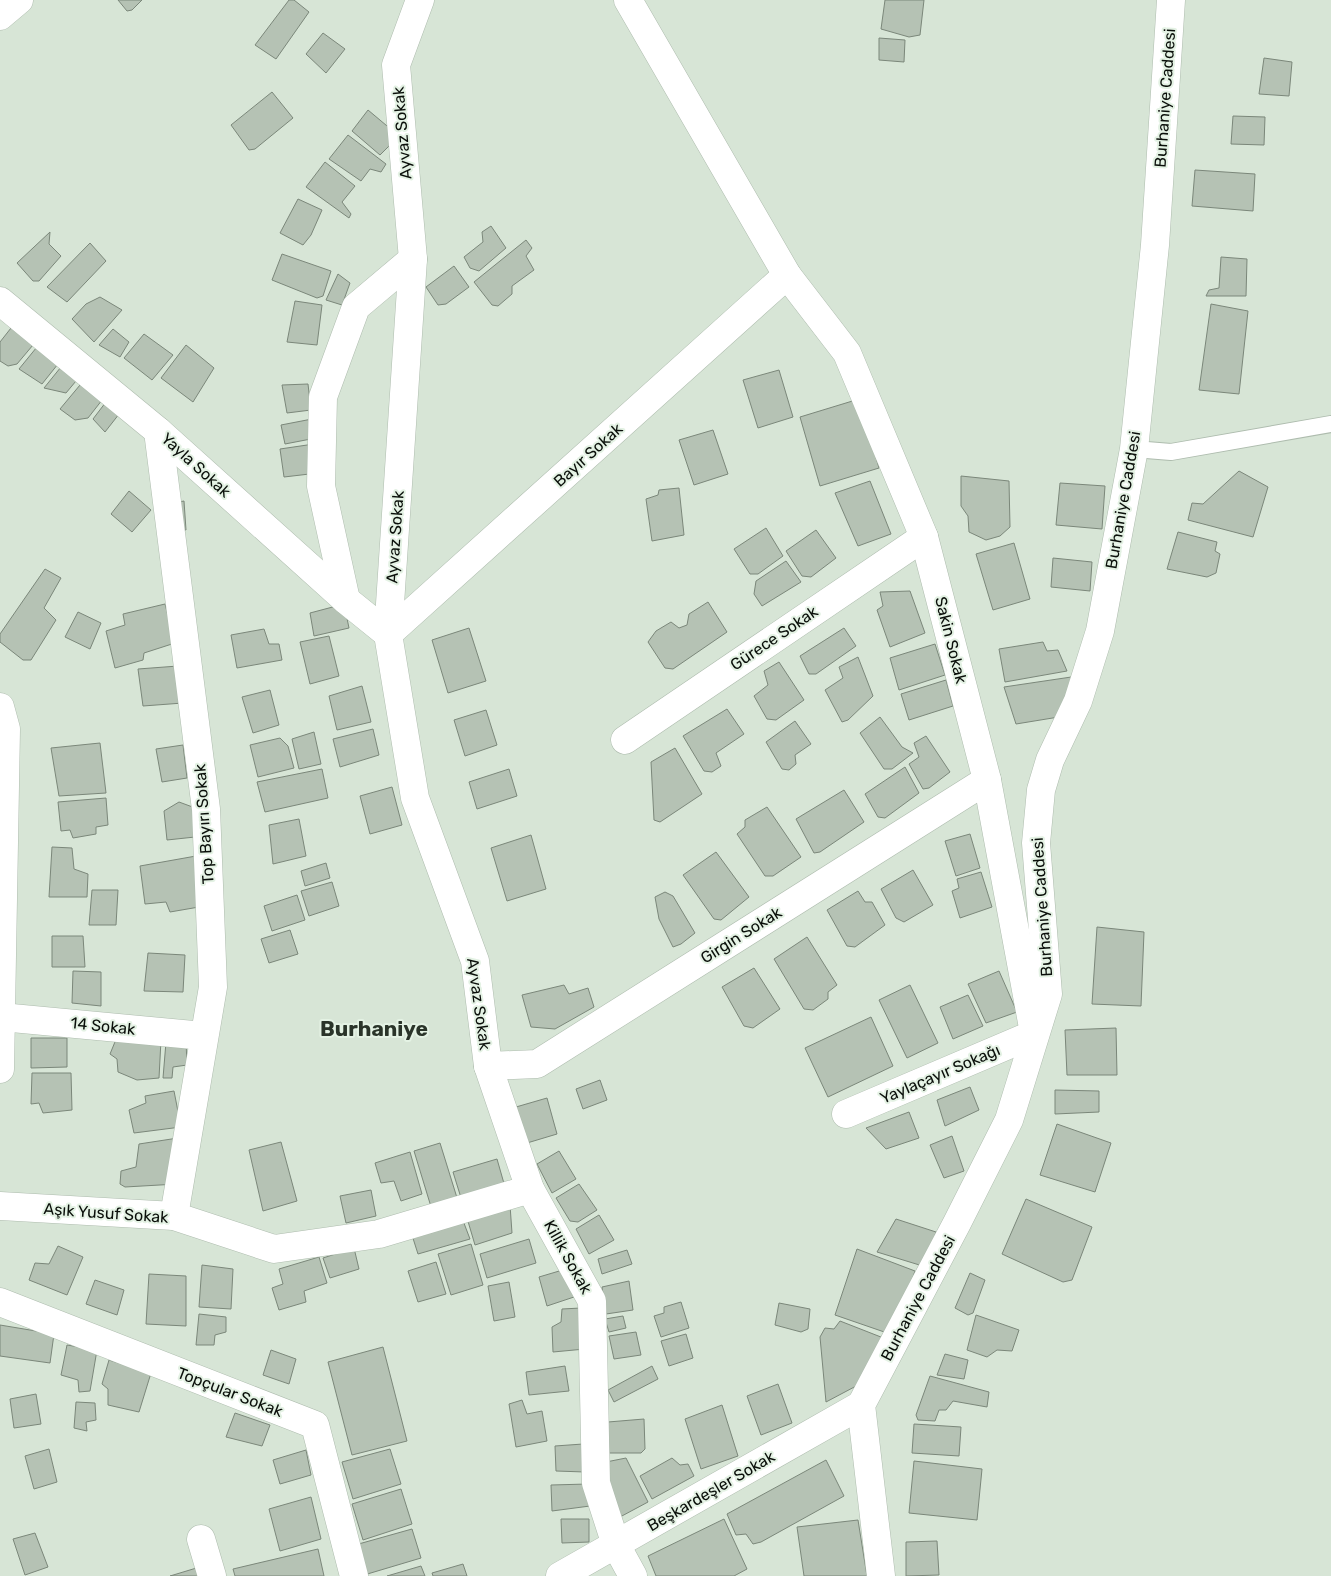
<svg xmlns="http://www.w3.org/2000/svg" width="1331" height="1576" viewBox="0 0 1331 1576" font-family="Rubik,sans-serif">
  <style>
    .building { fill: #b5c2b4; stroke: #7b877a }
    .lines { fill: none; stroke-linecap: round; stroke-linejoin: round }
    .lane-casing { stroke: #aebcae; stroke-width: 18 }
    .street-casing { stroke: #aebcae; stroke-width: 29 }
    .lane { stroke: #fff; stroke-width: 16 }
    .street { stroke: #fff; stroke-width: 28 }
    .labels { text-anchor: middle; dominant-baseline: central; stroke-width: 4; stroke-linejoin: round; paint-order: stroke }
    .street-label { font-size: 16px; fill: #0a0f0a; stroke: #e4f2e4 }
    .district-label { font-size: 21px; font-weight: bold; fill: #2a3429; stroke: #e4f2e4 }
  </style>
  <rect width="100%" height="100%" fill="#d7e5d6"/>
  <g class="building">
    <polygon points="118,0 142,0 132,10 127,11"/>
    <polygon points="289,0 294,0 309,12 276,59 255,45"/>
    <polygon points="885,0 924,0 920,35 909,37 881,29"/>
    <polygon points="323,33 345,49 326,73 306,54"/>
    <polygon points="879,38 905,40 904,62 879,60"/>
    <polygon points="1264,58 1292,62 1289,96 1259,94"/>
    <polygon points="272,92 293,118 255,149 249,150 231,125"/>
    <polygon points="368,110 399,136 380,155 352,131"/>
    <polygon points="1233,116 1265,117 1264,145 1231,144"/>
    <polygon points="348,135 386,164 381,172 370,169 361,181 329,159"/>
    <polygon points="325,162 355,186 342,202 351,214 349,218 306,187"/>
    <polygon points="1195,170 1255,174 1253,211 1192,206"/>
    <polygon points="298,199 322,210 311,235 303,245 280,233"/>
    <polygon points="491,226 506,248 479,271 470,268 464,257 483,242 482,232"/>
    <polygon points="50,232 49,244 61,256 39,281 33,281 17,263"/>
    <polygon points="526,240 532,248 526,256 534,270 512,286 512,294 498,306 492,305 474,282"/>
    <polygon points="90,243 106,261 67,302 47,287"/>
    <polygon points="282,254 331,271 323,296 317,298 272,280"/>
    <polygon points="1221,257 1247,259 1246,296 1206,296 1209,290 1219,288"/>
    <polygon points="454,266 469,287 446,304 438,305 426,287"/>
    <polygon points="338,274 350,283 342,305 326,300"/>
    <polygon points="100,297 122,310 94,342 72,319 86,304"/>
    <polygon points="295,301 322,305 317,345 287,342"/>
    <polygon points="1211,304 1248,311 1239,394 1199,390"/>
    <polygon points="11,328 33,345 17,364 8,366 0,361 0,342"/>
    <polygon points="113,329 129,342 120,357 99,345"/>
    <polygon points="144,334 173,355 152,380 124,358"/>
    <polygon points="41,342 62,359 42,384 19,369"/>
    <polygon points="186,345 214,368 193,402 161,378"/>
    <polygon points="65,362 81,375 66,393 44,388"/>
    <polygon points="779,370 793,417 758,428 743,380"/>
    <polygon points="85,379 106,395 88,418 75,420 60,409"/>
    <polygon points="308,384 311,410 287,413 282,385"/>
    <polygon points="109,398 123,409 105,432 93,419"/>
    <polygon points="859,399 879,468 820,486 800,417"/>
    <polygon points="312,419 316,438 285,444 281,425"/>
    <polygon points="713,430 728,474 694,485 679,440"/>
    <polygon points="314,444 318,473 284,477 280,449"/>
    <polygon points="1239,471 1268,487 1253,537 1188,520 1192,503 1203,504"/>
    <polygon points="961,476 1009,481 1010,527 1000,536 986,540 969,532 968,516 961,506"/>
    <polygon points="870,481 891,534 858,546 835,493"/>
    <polygon points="1060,483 1105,486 1102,529 1056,525"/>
    <polygon points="679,488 684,535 652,541 646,499 658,495 659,490"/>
    <polygon points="129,491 151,510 132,532 111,514"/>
    <polygon points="184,501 186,530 176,529 174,503"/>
    <polygon points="766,528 783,556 758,574 750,574 734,549"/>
    <polygon points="816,530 836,558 811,577 802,576 786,551"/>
    <polygon points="1178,532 1217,542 1215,551 1220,554 1216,573 1207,577 1167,569"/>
    <polygon points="1014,543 1030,599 993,610 976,554"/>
    <polygon points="1053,558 1092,562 1090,591 1051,587"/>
    <polygon points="786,561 801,582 762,606 754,594 756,581"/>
    <polygon points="45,569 61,578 44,608 56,620 31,660 23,660 0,642 0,634"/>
    <polygon points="910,591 925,633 890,647 877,610 883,606 880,592"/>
    <polygon points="708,602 727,632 673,669 665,668 648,642 656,631 671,622 679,628 687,625 689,614"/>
    <polygon points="165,604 175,643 144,653 143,660 115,668 106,631 125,625 123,614"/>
    <polygon points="344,604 349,628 314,636 310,613"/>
    <polygon points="78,612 101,623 90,649 65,637"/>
    <polygon points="469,628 486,681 448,693 432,640"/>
    <polygon points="844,628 856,646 816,674 809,674 800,656"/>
    <polygon points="264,629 269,644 279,644 282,660 237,668 231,635"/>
    <polygon points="329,636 339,676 310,684 300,642"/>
    <polygon points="1043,642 1047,651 1058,650 1067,671 1005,682 999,649"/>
    <polygon points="935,644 945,675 899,690 890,658"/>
    <polygon points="858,657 873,696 848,720 842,722 825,690 843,678 839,667"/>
    <polygon points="779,662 804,700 776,720 767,719 754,696 768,685 764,671"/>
    <polygon points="178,666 183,703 143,706 138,669"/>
    <polygon points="1078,676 1071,715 1016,724 1004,687"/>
    <polygon points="946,680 953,706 909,720 901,694"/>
    <polygon points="362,686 371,722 337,730 329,696"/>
    <polygon points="270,690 279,725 253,733 242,697"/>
    <polygon points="727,709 744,734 716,753 721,766 712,772 704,771 683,736"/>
    <polygon points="486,710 497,745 465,756 454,720"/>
    <polygon points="880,717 902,747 913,753 892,769 884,769 860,733"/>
    <polygon points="795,721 811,744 795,755 796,764 789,770 782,769 766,742"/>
    <polygon points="373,729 379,755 340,767 333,739"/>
    <polygon points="314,732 321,764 299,769 292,739"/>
    <polygon points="926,736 950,772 929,788 923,789 909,764 919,757 914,743"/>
    <polygon points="280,738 288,746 294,768 258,777 250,745"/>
    <polygon points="100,743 106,793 59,796 51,748"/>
    <polygon points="183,745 187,778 162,782 156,749"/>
    <polygon points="675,748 702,794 660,822 654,820 651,762"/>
    <polygon points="905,767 919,793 885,818 878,817 865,794"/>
    <polygon points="322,769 328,798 265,812 257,782"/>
    <polygon points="509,769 517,796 477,809 469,782"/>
    <polygon points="392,787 402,825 370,834 360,796"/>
    <polygon points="844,790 864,822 820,852 814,853 796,819"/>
    <polygon points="106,798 108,825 96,827 96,834 73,838 70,830 61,831 58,802"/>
    <polygon points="179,802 198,809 195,837 167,840 164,811"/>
    <polygon points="767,807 801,857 773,876 765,876 737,834 745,827 745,820"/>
    <polygon points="299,819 306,856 273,864 269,825"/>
    <polygon points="970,834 980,868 956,876 945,841"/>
    <polygon points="531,835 546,889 507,901 491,848"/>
    <polygon points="52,847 72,848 74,869 88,874 87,897 49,897"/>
    <polygon points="716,852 749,897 721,920 714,919 683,875"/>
    <polygon points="196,856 199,907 170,912 166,902 145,904 140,866"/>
    <polygon points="326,863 330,878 305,886 301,871"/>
    <polygon points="913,870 933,905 904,922 896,918 881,889"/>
    <polygon points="981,872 992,907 960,918 952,891 959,888 957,879"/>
    <polygon points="332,882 339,906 309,916 301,891"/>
    <polygon points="92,890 118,890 116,925 89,925"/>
    <polygon points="858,891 865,902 872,902 885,925 855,947 847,946 827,910"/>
    <polygon points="665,892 673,896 695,933 681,944 673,947 659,919 655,897"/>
    <polygon points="297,895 305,920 272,931 264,906"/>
    <polygon points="1097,927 1144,932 1141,1006 1092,1004"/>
    <polygon points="290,930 298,954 269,963 261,939"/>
    <polygon points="52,936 83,936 85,967 52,967"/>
    <polygon points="807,937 837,985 828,992 828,999 813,1010 804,1009 774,959"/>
    <polygon points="148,953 185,955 183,992 144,991"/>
    <polygon points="754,968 780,1009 753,1028 744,1026 722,987"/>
    <polygon points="73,971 101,972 101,1006 72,1003"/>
    <polygon points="999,971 1017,1012 986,1023 968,984"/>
    <polygon points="564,985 569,994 588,988 594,1007 555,1029 531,1027 522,995"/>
    <polygon points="910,985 938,1043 907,1058 879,1000"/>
    <polygon points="968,995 983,1026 953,1039 940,1007"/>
    <polygon points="871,1017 893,1066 828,1097 805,1048"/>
    <polygon points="1116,1028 1117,1075 1067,1075 1065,1030"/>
    <polygon points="117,1037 161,1040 159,1078 137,1080 118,1072 117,1059 110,1054"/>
    <polygon points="31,1038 67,1038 67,1067 31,1068"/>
    <polygon points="186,1041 187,1065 173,1067 172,1078 163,1078 166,1042"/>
    <polygon points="32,1073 71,1073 72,1110 43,1113 39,1103 31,1104"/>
    <polygon points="600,1080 607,1100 583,1109 576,1089"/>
    <polygon points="970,1087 979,1110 945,1126 937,1100"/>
    <polygon points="1055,1090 1099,1091 1099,1112 1055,1114"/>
    <polygon points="174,1091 181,1127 134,1133 129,1110 146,1103 145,1096"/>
    <polygon points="547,1098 557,1134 527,1143 516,1107"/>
    <polygon points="909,1112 919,1138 886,1149 866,1128"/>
    <polygon points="1057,1124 1111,1143 1095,1192 1040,1175"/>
    <polygon points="952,1136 964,1171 944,1178 930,1145"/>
    <polygon points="178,1138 177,1184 125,1187 120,1184 121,1171 136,1167 139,1144"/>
    <polygon points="281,1142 297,1201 263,1211 249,1150"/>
    <polygon points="440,1143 458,1201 432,1210 414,1151"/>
    <polygon points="559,1151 576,1179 552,1193 537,1164"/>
    <polygon points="410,1152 422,1194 401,1201 394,1181 381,1183 375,1163"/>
    <polygon points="497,1159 505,1187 462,1201 453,1172"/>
    <polygon points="579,1184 597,1210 578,1222 570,1221 556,1198"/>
    <polygon points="371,1190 376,1216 346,1223 340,1196"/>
    <polygon points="1026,1199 1092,1227 1072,1280 1063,1282 1002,1254"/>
    <polygon points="510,1205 512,1233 475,1245 467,1218"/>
    <polygon points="599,1215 614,1240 589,1254 576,1229"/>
    <polygon points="462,1218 470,1239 418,1254 411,1232"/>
    <polygon points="896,1219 936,1232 926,1267 877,1252"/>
    <polygon points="529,1239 536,1263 487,1278 480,1254"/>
    <polygon points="471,1244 483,1285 451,1295 438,1254"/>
    <polygon points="58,1246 83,1257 67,1295 29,1280 35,1263 49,1264"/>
    <polygon points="354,1248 359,1269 330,1278 323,1258"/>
    <polygon points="857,1249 915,1271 893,1335 835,1315"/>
    <polygon points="627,1250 632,1264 602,1274 598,1259"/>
    <polygon points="319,1257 327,1283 304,1291 306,1302 279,1310 272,1288 283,1284 279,1269"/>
    <polygon points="436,1262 446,1294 418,1302 408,1271"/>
    <polygon points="202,1265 233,1269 231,1309 199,1307"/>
    <polygon points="566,1269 574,1297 547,1306 539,1277"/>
    <polygon points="970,1273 985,1280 973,1313 968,1315 955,1308"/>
    <polygon points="149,1274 186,1276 186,1326 146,1324"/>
    <polygon points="95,1280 124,1290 117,1315 86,1304"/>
    <polygon points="629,1281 633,1310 606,1314 602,1287"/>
    <polygon points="509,1282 515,1317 494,1321 488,1286"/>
    <polygon points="681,1302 689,1328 661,1337 654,1316 664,1313 664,1307"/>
    <polygon points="779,1303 810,1309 808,1329 801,1332 775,1325"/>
    <polygon points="581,1308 585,1349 553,1352 552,1327 561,1322 562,1309"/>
    <polygon points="199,1314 226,1317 226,1332 215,1335 214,1345 196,1345"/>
    <polygon points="976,1315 1019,1330 1012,1351 997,1350 987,1357 967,1350"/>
    <polygon points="623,1316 626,1328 609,1332 605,1319"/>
    <polygon points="840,1321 886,1339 875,1376 826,1402 820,1337 825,1328 834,1329"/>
    <polygon points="0,1325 54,1334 50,1363 0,1356"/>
    <polygon points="636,1332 641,1355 614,1359 609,1336"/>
    <polygon points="686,1334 693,1358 669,1366 661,1341"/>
    <polygon points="67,1345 97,1350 90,1391 79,1392 78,1380 61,1375"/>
    <polygon points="383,1347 407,1441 352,1455 328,1362"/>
    <polygon points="271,1350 296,1359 289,1384 263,1375"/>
    <polygon points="945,1354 968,1360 964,1379 937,1375"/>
    <polygon points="109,1360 151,1373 139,1412 108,1405 108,1389 102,1384"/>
    <polygon points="565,1366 569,1391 529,1395 526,1372"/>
    <polygon points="652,1366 658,1379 614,1402 608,1390"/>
    <polygon points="930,1376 989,1392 987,1407 953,1401 946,1410 939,1410 935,1421 918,1420 916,1415"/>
    <polygon points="778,1384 792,1423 761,1435 747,1396"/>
    <polygon points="36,1394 41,1424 14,1428 10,1399"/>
    <polygon points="522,1400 527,1414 542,1411 547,1441 516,1447 509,1404"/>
    <polygon points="76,1402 95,1403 96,1420 86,1422 87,1431 74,1428"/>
    <polygon points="722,1405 738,1456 701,1469 685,1419"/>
    <polygon points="235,1413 270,1425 262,1446 226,1437"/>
    <polygon points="644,1419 645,1449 641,1453 609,1453 608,1422"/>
    <polygon points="914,1424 961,1427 959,1456 912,1453"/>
    <polygon points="583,1444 585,1472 556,1471 555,1446"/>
    <polygon points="49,1449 57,1482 34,1489 25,1456"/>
    <polygon points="390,1449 401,1484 353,1499 342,1462"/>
    <polygon points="306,1450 311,1475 280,1484 273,1460"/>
    <polygon points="626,1458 648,1502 620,1517 610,1498 606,1462"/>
    <polygon points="672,1458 680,1465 688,1464 694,1476 652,1499 640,1476"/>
    <polygon points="826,1460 844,1496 761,1542 753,1544 746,1534 736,1535 727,1514"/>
    <polygon points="914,1461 982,1469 977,1520 909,1513"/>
    <polygon points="588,1484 590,1506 552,1511 551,1485"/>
    <polygon points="401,1489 412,1524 363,1540 352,1504"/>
    <polygon points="311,1497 321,1539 280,1551 269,1509"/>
    <polygon points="561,1519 589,1519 589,1542 562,1543"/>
    <polygon points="724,1519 747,1569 734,1576 656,1576 648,1556"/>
    <polygon points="858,1520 867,1576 804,1576 797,1527"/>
    <polygon points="412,1529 421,1558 364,1575 355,1545"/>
    <polygon points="35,1533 48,1567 25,1575 13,1539"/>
    <polygon points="937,1541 939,1575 906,1576 906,1542"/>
    <polygon points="318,1549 324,1576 235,1576 233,1569"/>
    <polygon points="463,1564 467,1576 433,1576 432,1573"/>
    <polygon points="203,1566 207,1576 170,1576"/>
    <polygon points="421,1566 425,1576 387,1576"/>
  </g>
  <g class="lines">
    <g class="lane-casing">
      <polyline id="lane" points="1134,449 1171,452 1331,424"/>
    </g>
    <g class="street-casing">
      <g id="street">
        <polyline points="420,0 396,65 413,259 388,634 415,798 475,961 488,1066 530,1189 592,1301 596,1483 616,1545 633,1576"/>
        <polyline points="628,0 787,275 847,353 924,537 987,780 1034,1033"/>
        <polyline points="0,16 19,0"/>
        <polyline points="0,301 158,431 346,600 388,634 787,275"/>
        <polyline points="158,431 206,809 213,987 174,1216"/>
        <polyline points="346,600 321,486 323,397 356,307 413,259"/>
        <polyline points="0,707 6,729 0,1069"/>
        <polyline points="625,740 924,537"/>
        <polyline points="1,1017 204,1036"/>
        <polyline points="488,1066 537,1064 987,780"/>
        <polyline points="846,1114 1034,1034"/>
        <polyline points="0,1206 174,1216 274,1249 379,1234 530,1189"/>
        <polyline points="0,1302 315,1425 354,1576"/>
        <polyline points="201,1539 212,1576"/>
        <polyline points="560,1576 861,1405"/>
        <polyline points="881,1576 861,1405 957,1223 1009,1120 1048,994 1036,843 1041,790 1050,760 1078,701 1100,631 1134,449 1155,245 1171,0"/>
      </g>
    </g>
    <use href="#lane" class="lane"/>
    <use href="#street" class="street"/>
  </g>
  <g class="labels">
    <g class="street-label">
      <text transform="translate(1165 98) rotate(-86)">Burhaniye Caddesi</text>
      <text transform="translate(402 133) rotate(-95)">Ayvaz Sokak</text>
      <text transform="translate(588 455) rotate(-42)">Bayır Sokak</text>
      <text transform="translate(196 465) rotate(42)">Yayla Sokak</text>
      <text transform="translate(1123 500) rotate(-80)">Burhaniye Caddesi</text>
      <text transform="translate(395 537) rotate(-86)">Ayvaz Sokak</text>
      <text transform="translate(774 638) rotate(-34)">Gürece Sokak</text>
      <text transform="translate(951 640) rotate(76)">Sakin Sokak</text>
      <text transform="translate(204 824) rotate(-94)">Top Bayırı Sokak</text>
      <text transform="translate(1042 907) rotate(-94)">Burhaniye Caddesi</text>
      <text transform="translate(741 935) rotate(-32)">Girgin Sokak</text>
      <text transform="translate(479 1004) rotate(82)">Ayvaz Sokak</text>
      <text transform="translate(103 1026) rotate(6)">14 Sokak</text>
      <text transform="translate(940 1074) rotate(-23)">Yaylaçayır Sokağı</text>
      <text transform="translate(106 1213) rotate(4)">Aşık Yusuf Sokak</text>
      <text transform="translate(568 1257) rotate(61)">Killik Sokak</text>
      <text transform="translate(918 1298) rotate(-62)">Burhaniye Caddesi</text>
      <text transform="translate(230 1392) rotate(21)">Topçular Sokak</text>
      <text transform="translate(711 1491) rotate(-30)">Beşkardeşler Sokak</text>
    </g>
    <g class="district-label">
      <text x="374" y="1028">Burhaniye</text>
    </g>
  </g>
</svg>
